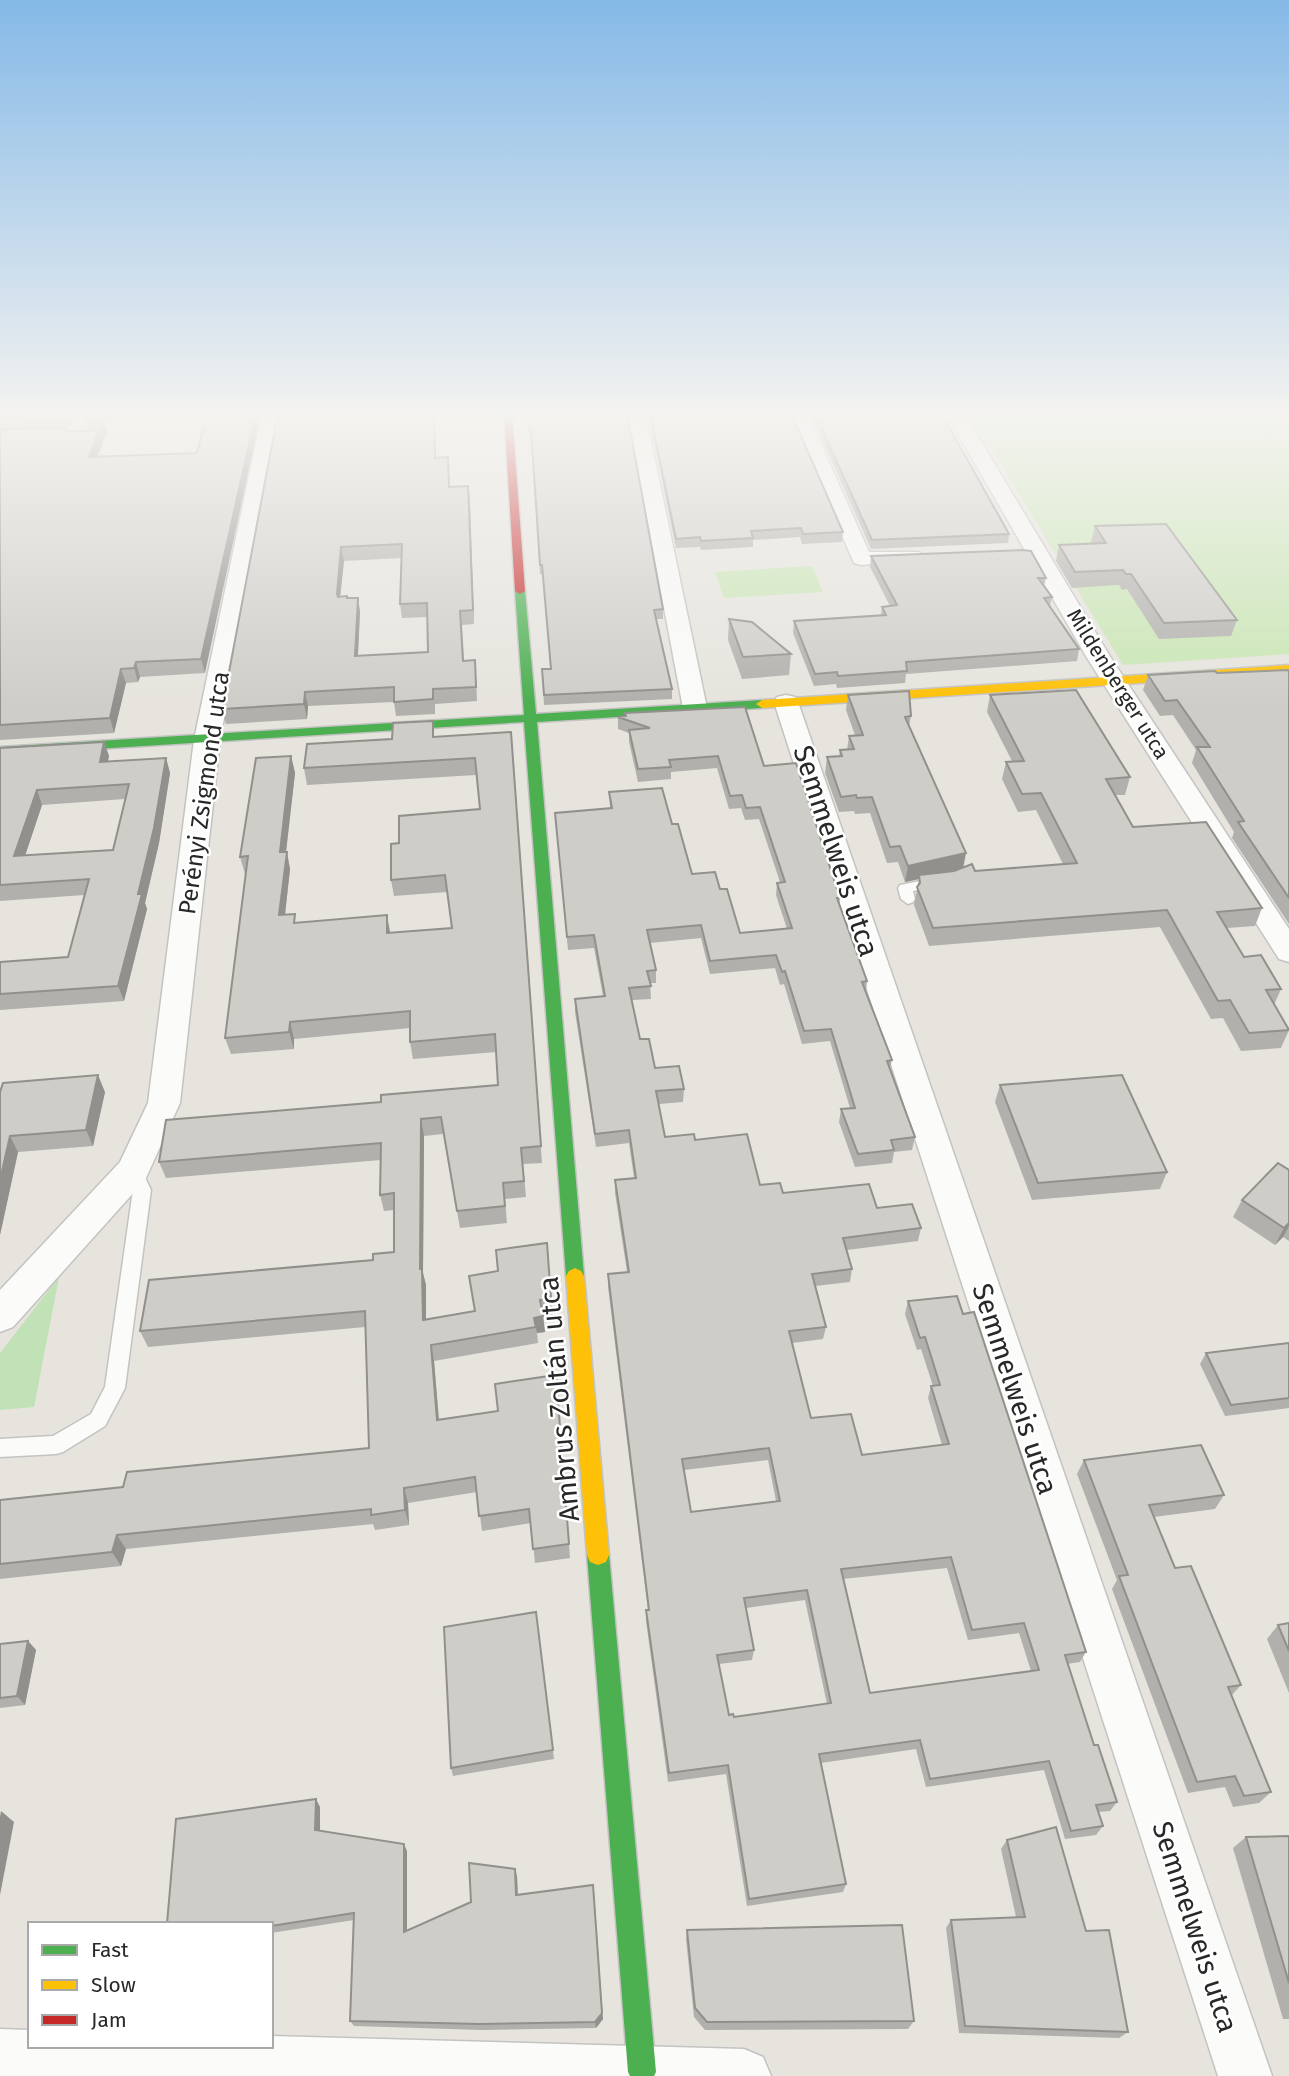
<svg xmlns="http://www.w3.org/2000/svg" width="1289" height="2076" viewBox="0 0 1289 2076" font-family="'Fira Sans',sans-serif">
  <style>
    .green { fill: #c0e2b6 }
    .pitch { fill: #c9e6b4 }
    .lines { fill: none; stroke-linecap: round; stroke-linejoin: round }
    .lane-casing { stroke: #c4c3c3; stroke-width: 3 }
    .street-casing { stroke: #c4c3c3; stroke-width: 3 }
    .fast-casing { stroke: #c4c3c3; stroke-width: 3 }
    .slow-casing { stroke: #c4c3c3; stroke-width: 3 }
    .jam-casing { stroke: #c4c3c3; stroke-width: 3 }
    .lane { fill: #fbfbfa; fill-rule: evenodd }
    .street { fill: #fbfbfa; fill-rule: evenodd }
    .fast { fill: #4caf50; fill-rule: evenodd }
    .slow { fill: #ffc107; fill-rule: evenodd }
    .jam { fill: #c62828; fill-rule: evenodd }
    .wall { fill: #b2b0ac; fill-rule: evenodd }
    .shaded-wall { fill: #91908c }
    .building { fill: #cfcdc8; stroke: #91908c; stroke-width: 2; fill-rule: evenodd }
    .labels { text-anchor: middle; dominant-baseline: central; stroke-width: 5; stroke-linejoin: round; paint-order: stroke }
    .far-street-label { font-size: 21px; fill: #282828; stroke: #fff }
    .street-label { font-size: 24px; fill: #282828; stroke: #fff }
    .near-street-label { font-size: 28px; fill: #282828; stroke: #fff }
  </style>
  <rect width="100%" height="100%" fill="#e6e4dd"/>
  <polygon class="green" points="59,1277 34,1407 0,1410 0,1353"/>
  <g class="pitch">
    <polygon points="970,413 1289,413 1289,654 1123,665"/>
    <polygon points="812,566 823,592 724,598 715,572"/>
  </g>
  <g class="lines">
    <g class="lane-casing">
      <g id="lane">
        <polygon points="77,413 86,413 75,436 52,437 52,433 69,431"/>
        <polygon points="940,877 945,879 947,882 945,885 913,891 915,899 913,902 908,904 901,899 898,888 900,885"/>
        <polygon points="133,1163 139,1165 151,1190 125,1388 105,1426 63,1452 56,1454 0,1457 0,1439 53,1436 91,1414 105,1387 133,1190 124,1170 127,1165"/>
      </g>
    </g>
    <g class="street-casing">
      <g id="street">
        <polygon points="262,413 280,413 220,740 180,1103 145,1180 13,1327 0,1332 0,1290 120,1162 148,1103 194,740"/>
        <polygon points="627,413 645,413 707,708 704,713 695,715 686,713 683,708"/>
        <polygon points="789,413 807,413 869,552 919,552 923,556 919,560 861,565 854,563"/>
        <polygon points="946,413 964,413 1111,658 1289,929 1289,962 1279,959 1087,658"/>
        <polygon points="786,695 795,697 798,702 1272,2076 1218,2076 774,702 777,697"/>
        <polygon points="0,2029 30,2030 30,2046 271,2046 271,2036 744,2049 763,2057 771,2076 0,2076"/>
      </g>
    </g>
    <g class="fast-casing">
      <g id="fast">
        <polygon points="520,588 525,591 536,714 762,700 768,704 762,708 537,722 584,1276 581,1281 575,1284 569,1281 566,1276 524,722 0,755 0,747 524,715 515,591"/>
        <polygon points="598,1545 606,1548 609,1555 656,2072 654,2076 630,2076 628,2072 587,1555 590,1548"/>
      </g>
    </g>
    <g class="slow-casing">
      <g id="slow">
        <polygon points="1289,665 1289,673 762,708 756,704 762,700"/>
        <polygon points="575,1268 581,1271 584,1276 609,1555 606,1562 598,1565 590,1562 587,1555 566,1276 569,1271"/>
      </g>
    </g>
    <g class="jam-casing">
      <polygon id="jam" points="504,413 512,413 525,591 520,594 515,591"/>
    </g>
    <use href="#lane" class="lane"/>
    <use href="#street" class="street"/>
    <use href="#fast" class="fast"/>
    <use href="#slow" class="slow"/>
    <use href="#jam" class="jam"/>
  </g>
  <g class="wall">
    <polygon points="0,413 76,413 67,428 65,429 68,431 88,431 82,413 114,413 109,424 105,424 107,432 97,457 197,453 205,673 140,677 138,682 126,683 114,733 0,740"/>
    <path d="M278 413 436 458 448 457 450 487 468 486 474 624 462 625 464 661 476 674 477 701 435 704V714L396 716 394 702 308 706 307 719 226 724 222 709ZM402 558 400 604 402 618 427 617 428 652 358 656 360 612 358 598H348L340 596 344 561Z"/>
    <polygon points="527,413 663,609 663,619 656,619 672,689 672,699 544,705 542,669 551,669 543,574 540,574 532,436 529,437"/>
    <polygon points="648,413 791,413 843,532 842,542 802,544 800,537 753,540 753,547 701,550 700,547 676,548"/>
    <polygon points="810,413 941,413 1009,534 1008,543 871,549"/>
    <polygon points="1095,526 1237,620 1231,636 1159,639 1127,589 1122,590 1119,585 1072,588 1056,561 1059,545 1093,544 1091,542"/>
    <polygon points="871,556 1046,578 1044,587 1052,597 1050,606 1079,649 1077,661 906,674 905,683 837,688 836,684 814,686 793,633 794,621 881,615 882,607 890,606 870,567"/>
    <polygon points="729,619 791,654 789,675 742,679 728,640"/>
    <polygon points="1289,672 1289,924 1232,838 1234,832 1192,763 1196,750 1173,715 1160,716 1143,690 1148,675"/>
    <polygon points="848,695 911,716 909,726 963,868 975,871 1063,864 1036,810 1018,812 1002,779 1006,762 1012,761 987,712 990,695 1130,777 1125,795 1115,795 1133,827 1262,908 1255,926 1227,928 1244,957 1281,989 1274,1005 1289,1030 1281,1048 1241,1051 1223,1018 1211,1019 1160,927 929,946 914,905 919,879 905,882 898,862 887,863 870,813 855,814 854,811 839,812 825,773 827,757 839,757 840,750 847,750 849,736 855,735 846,710"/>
    <path d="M625 713 764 766 840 898 839 906 867 981 866 992 892 1060 890 1068 915 1137 912 1150 894 1152 892 1163 855 1167 839 1122 841 1109 850 1108 830 1041 802 1044 784 984 780 985 775 968 710 974 701 938 650 943 656 970V983H650L651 999 632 1000 640 1039 655 1068 684 1089 683 1102 659 1104 665 1137 695 1140 760 1185 783 1193 877 1208 921 1228 918 1241 847 1250 852 1269 850 1282 815 1286 826 1327 823 1339 792 1343 807 1406 811 1418 862 1455 942 1445 928 1398 931 1386H933L921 1349 917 1350 905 1314 908 1301 1086 1652 1080 1662 1067 1664 1094 1745 1117 1802 1110 1811 1098 1812 1103 1826 1096 1835 1065 1839 1044 1770 926 1787 916 1749 821 1763 846 1884 843 1892 747 1906 726 1774 668 1782 646 1621V1610H648L608 1287V1274L627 1272 615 1193V1180L634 1178 629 1143 596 1147 575 1012V999L603 996 594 948 568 950 556 826 610 808 609 792 672 824 692 874 720 889 740 933 787 929 776 895 777 883 780 882 759 819 745 820 741 808 729 809 717 768 671 772V779L638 782 629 742V733L618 729V717L625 716ZM768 1460 776 1501 691 1512 684 1470ZM947 1568 968 1640 1019 1633 1031 1671 870 1693 843 1579ZM805 1600 827 1704 734 1717 729 1715 719 1664 752 1660 754 1650 746 1608Z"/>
    <polygon points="511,732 542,1163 523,1164 526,1197 505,1199 507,1223 460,1228 443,1134 424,1136 423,1273 426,1285 426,1319 475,1311 498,1271 547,1243 553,1315 543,1316 545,1332 537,1333 538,1343 434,1361 439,1419 498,1411 556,1375 570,1558 535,1563 531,1523 482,1531 477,1492 408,1503 409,1525 375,1530 373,1524 126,1549 121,1566 0,1579 0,1500 123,1487 369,1448 365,1327 148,1347 140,1331 373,1260 394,1252 394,1210 384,1211 380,1195 381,1160 166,1178 159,1162 381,1102 498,1085 496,1052 413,1059 410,1042 410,1028 294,1039 294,1049 231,1054 225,1038 246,874 245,874 240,857 291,756 295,773 286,852 290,869 285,915 297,923 390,933 452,928 447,892 394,896 391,880 399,843 480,809 476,775 307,785 304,768 435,737"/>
    <path d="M104 742 109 756 108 761 166 758 170 773 159 843 145 903 147 909 124 1001 0 1010V962L68 957 84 895 0 901V748ZM125 799 113 850 25 855 42 805Z"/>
    <polygon points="1000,1085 1167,1172 1160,1189 1032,1200 995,1102"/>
    <polygon points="0,1092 105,1092 93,1146 18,1152 0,1235"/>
    <polygon points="1289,1170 1289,1241 1283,1237 1275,1245 1233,1217 1242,1200"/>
    <polygon points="1289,1343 1289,1408 1225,1416 1200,1364 1206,1353"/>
    <polygon points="1084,1460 1224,1495 1215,1509 1154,1517 1175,1568 1241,1685 1231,1696 1271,1792 1259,1803 1233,1807 1225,1787 1188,1793 1112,1589 1117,1580 1077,1474"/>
    <polygon points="536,1612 554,1759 453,1776 451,1768"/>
    <polygon points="1289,1623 1289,1693 1267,1639 1278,1625"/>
    <polygon points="28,1641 36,1650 25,1705 0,1708 0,1644"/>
    <polygon points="320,1807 320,1831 407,1851 407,1931 471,1902 517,1876 518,1895 603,2019 596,2028 482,2030 354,2026 350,2021 354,1920 271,1933 271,1924"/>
    <polygon points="1289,1836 1289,2019 1283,2019 1233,1848 1246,1837"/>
    <polygon points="1007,1840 1086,1931 1128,2032 1119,2038 959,2033 946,1928 951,1920 1016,1917 1001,1849"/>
    <polygon points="687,1930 914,2021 908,2029 705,2030 694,2017 686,1939"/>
  </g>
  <g class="shaded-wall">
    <polygon points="65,413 76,413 67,428 64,416"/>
    <polygon points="106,413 114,413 109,424"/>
    <polygon points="256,413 261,413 205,673 201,659"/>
    <polygon points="434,413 435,413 436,471 435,458"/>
    <polygon points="103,419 107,432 92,470 89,457"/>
    <polygon points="468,486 470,499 474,624 473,610"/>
    <polygon points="341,547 344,561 339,608 337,594"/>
    <polygon points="358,598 360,612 357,670 355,656"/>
    <polygon points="136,662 140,677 138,682 134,668"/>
    <polygon points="121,669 126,683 114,733 110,718"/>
    <polygon points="305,692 308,706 307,719 304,704"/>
    <polygon points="104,742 109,756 104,777 100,762"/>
    <polygon points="291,756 295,773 284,869 280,852"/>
    <polygon points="166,758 170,773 159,843 145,903 147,909 124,1001 118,986"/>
    <polygon points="37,790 42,805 20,871 14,856"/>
    <polygon points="287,852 290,869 283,932 279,915"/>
    <polygon points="966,853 963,869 919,875 919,879 905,882 908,866"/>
    <polygon points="387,915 390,932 390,950 387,933"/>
    <polygon points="290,1022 294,1039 294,1049 289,1032"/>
    <polygon points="98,1075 105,1092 93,1146 86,1130"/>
    <polygon points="421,1119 424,1136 423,1273 426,1285 426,1336 423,1320 420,1269"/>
    <polygon points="10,1136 18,1152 0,1235 0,1180"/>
    <polygon points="1289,1223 1289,1226 1283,1237 1275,1245 1284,1228"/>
    <polygon points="543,1316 545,1332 537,1333 534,1318"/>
    <polygon points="431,1345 434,1361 440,1435 437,1420"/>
    <polygon points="404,1488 408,1503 409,1525 405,1510"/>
    <polygon points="117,1535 126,1549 121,1566 112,1552"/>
    <polygon points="28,1641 36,1650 25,1705 17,1696"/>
    <polygon points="316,1799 320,1807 320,1837 315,1830"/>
    <polygon points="1,1811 14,1822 0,1895 0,1817"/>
    <polygon points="404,1844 407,1851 407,1939 404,1932"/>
    <polygon points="515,1869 517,1876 518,1902 516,1895"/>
    <polygon points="594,1892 603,2019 596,2028 595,2022"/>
  </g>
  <g class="building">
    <polygon points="0,413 65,413 64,416 0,418"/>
    <polygon points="207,413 256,413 201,659 136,662 134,668 121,669 110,718 0,725 0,430 62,427 68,431 95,431 97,423 85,420 103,419 89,457 197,453"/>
    <path d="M278 413H434L435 458 448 457 449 487 468 486 473 610 460 611 463 661 475 660 476 687 433 689V699L394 702V687L305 692 304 704 222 709ZM402 544 400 604 427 603 428 652 355 656 358 598H347V596L338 597 337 594 341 547Z"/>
    <polygon points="527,413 627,413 663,609 654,610 672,689 544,695 542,669 551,669 542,565 540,565 531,428 529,428"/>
    <polygon points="650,413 791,413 843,532 803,534 801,528 751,531 753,538 701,541 700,537 676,539"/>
    <polygon points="815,413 941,413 1009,534 872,540"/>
    <polygon points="1166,524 1237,620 1164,623 1131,574 1126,574 1123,570 1075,572 1059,545 1106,543 1095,526"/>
    <polygon points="1022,550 1031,551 1046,578 1038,578 1052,597 1044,598 1079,649 906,662 907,671 838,676 837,672 815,674 794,621 886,615 882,607 897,605 871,556"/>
    <polygon points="729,619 752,622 791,654 743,657"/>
    <polygon points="1288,670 1289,672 1289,898 1238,822 1244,821 1197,747 1210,747 1177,700 1165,701 1148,675 1215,671 1217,673"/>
    <polygon points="1076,690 1130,777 1106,779 1133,827 1206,822 1262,908 1217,912 1244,957 1261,955 1281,989 1266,990 1289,1030 1249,1033 1230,1000 1218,1001 1167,910 933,928 917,887 920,883 919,875 954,871 972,864 975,871 1077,863 1041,793 1022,794 1006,762 1024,761 990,695"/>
    <polygon points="909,691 911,716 905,717 966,853 908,866 900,846 890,847 872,797 857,798 856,795 841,797 827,757 842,756 840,750 854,749 849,736 863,735 848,695"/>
    <path d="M745 707 764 766 796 763 840 898H837L867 981 862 982 892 1060 887 1061 915 1137 891 1140 894 1150 858 1154 841 1109 855 1108 831 1029 804 1031 785 971 782 972 776 955 710 961 701 925 647 930 656 970 647 971 651 986 629 988 640 1039H649L655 1068 679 1066 684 1089 656 1091 665 1137 694 1134 695 1140 747 1134 760 1185 780 1183 783 1193 869 1184 877 1208 912 1204 921 1228 843 1238 852 1269 812 1274 826 1327 789 1331 811 1418 851 1414 862 1455 949 1444 931 1386 940 1385 925 1337 920 1338 908 1301 957 1296 963 1314 974 1312 1086 1652 1065 1655 1094 1745H1098L1117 1802 1096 1805 1103 1826 1071 1831 1049 1761 930 1779 920 1740 819 1754 846 1884 749 1899 728 1765 669 1773 646 1610H649L608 1274 629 1272 615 1180 636 1178 629 1130 595 1134 575 999 605 996 594 935 567 937 555 813 612 808 609 792 662 788 672 824H678L692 874 715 872 720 889H727L740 933 792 928 777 883 785 882 760 807 746 808 742 795 730 796 718 756 669 760 671 767 638 769 629 730 650 728 618 717 626 716 625 713ZM769 1448 780 1501 691 1512 682 1459ZM951 1557 972 1630 1024 1623 1039 1670 870 1693 841 1569ZM807 1590 831 1703 734 1717 733 1714 729 1715 717 1655 754 1650 744 1598Z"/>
    <polygon points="433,721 433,737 511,732 541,1146 521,1148 524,1181 503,1183 505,1206 457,1211 441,1117 421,1119 420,1269 422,1269 423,1320 475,1311 469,1276 498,1271 496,1250 547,1243 551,1299 540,1300 543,1316 534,1318 536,1327 431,1345 437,1420 498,1411 495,1384 556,1375 569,1544 533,1549 529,1509 479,1516 475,1477 404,1488 405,1510 371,1515 371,1509 117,1535 112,1552 0,1564 0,1500 123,1487 127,1472 369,1448 365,1311 140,1331 149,1280 373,1260 373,1254 394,1252 394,1193 380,1195 381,1143 159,1162 166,1120 381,1102 381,1095 498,1085 495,1034 410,1042 410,1011 290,1022 289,1032 225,1038 248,856 240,857 256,758 291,756 280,852 287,852 279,915 295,914 294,923 387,915 387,933 452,928 445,875 391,880 391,844 399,843 399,816 480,809 475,758 304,768 307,744 392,739 393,723"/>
    <path d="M104 742 100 762 166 758 154 828 138 894H142L118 986 0 994V962L68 957 89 879 0 885V748ZM129 784 113 850 14 856 37 790Z"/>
    <polygon points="98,1075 86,1130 10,1136 0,1180 0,1092 3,1083"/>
    <polygon points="1122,1075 1167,1172 1038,1183 1000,1085"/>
    <polygon points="1278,1163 1289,1170 1289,1223 1284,1228 1242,1200"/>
    <polygon points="1289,1343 1289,1398 1231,1405 1206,1353"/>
    <polygon points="1201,1445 1224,1495 1149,1505 1175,1568 1191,1566 1241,1685 1228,1687 1271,1792 1244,1796 1235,1776 1197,1782 1119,1576 1128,1575 1084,1460"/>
    <polygon points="536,1612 553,1750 451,1768 444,1627"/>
    <polygon points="1289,1623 1289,1651 1278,1625"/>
    <polygon points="28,1641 17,1696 0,1698 0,1644"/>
    <polygon points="316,1799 315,1830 404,1844 404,1932 471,1902 469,1863 515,1869 516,1895 593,1885 602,2013 595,2022 479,2024 350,2021 354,1913 271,1926 271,1924 167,1924 176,1819"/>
    <polygon points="1056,1827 1086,1931 1109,1930 1128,2032 965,2026 951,1920 1025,1917 1007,1840"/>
    <polygon points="1289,1836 1289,1983 1246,1837"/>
    <polygon points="902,1925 914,2021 707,2022 695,2008 687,1930"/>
  </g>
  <linearGradient id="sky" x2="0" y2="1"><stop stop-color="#85b9e7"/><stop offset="0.59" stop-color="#f4f3f0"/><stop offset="1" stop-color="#f4f3f0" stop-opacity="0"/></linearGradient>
  <rect width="1289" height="704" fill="url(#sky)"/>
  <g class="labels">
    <g class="far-street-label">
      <text transform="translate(1118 684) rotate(58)">Mildenberger utca</text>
    </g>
    <g class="street-label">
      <text transform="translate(204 793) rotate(-82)">Perényi Zsigmond utca</text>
    </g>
    <g class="near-street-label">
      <text transform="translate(836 851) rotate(72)">Semmelweis utca</text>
      <text transform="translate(1015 1389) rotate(72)">Semmelweis utca</text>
      <text transform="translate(559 1399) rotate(-95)">Ambrus Zoltán utca</text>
      <text transform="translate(1195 1927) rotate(72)">Semmelweis utca</text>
    </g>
  </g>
  <rect x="28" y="1922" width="245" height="126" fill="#ffffff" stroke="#a9a9a9" stroke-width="2"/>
  <rect x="42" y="1945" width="35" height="10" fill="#4caf50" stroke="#a9a9a9" stroke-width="2"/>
  <text x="91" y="1957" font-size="21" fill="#282828">Fast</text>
  <rect x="42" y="1980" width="35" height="10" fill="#ffc107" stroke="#a9a9a9" stroke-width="2"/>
  <text x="91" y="1992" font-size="21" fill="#282828">Slow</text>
  <rect x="42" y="2015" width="35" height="10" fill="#c62828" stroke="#a9a9a9" stroke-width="2"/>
  <text x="91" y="2027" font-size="21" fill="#282828">Jam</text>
</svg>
